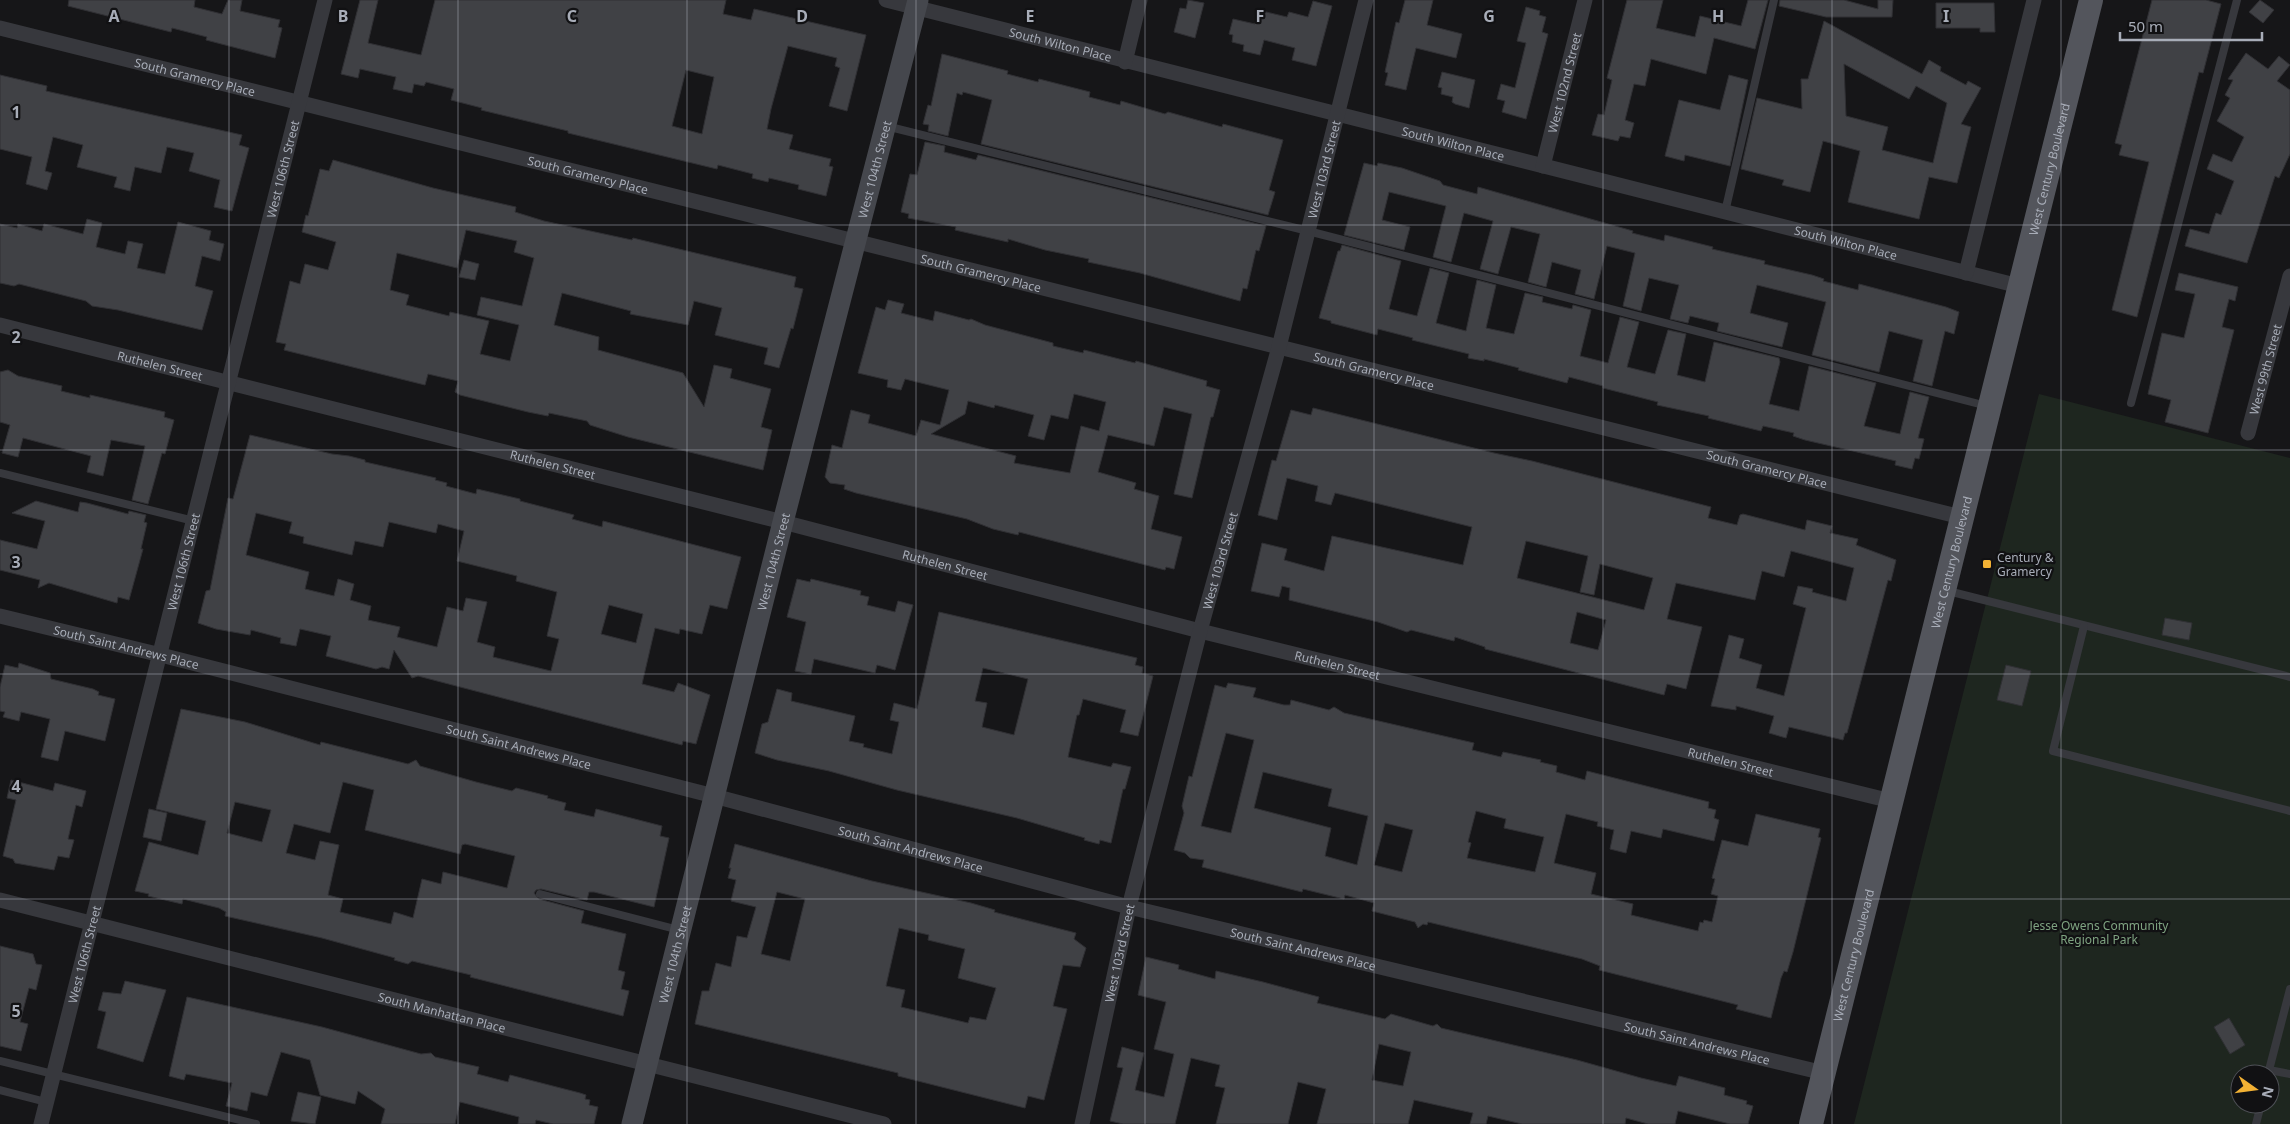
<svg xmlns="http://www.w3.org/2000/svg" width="2290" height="1124" viewBox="0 0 2290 1124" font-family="'Noto Sans',sans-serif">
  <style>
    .green { fill: #1e261f; fill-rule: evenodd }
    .building { fill: #404145; stroke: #303034; fill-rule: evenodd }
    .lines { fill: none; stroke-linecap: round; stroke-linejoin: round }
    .lane { stroke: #37383d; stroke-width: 8 }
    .street { stroke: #37383d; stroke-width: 15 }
    .secondary { stroke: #45474d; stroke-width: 21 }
    .primary { stroke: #53555c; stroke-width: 24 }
    .grid { fill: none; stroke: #a8adb8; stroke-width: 1; stroke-opacity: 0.55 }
    .poi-dot { fill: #f2b134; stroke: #111113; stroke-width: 2 }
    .labels { text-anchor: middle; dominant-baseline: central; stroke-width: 4.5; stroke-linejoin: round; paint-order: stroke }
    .street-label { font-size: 12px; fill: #a8adb8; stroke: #111113 }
    .poi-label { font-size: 12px; fill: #a8adb8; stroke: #111113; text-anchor: start }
    .park-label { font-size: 12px; fill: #7fa381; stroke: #111113 }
    .grid-label { font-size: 16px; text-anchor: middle; font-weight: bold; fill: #a8adb8; stroke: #111113; stroke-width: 4.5; stroke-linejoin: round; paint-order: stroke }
  </style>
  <rect width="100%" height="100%" fill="#161618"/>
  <path class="green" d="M2039 394 2290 458V1124H1854ZM2240 1074H2270V1104H2240Z"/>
  <g class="building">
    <polygon points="69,0 195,0 194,7 222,14 228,0 242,0 240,11 280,20 278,27 282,28 275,58 206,40 207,37 172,28 171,32 68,6"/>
    <path d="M360 0H378L368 43 421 55 435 0H726L723 14 751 20 754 9 866 35 847 111 829 106 840 68 835 66 837 58 788 46 771 109 767 129 793 135 789 149 831 159 829 166 833 167 826 196 798 189 799 185 769 178 768 182 752 178 753 174 718 165 717 169 568 133V131L481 110 482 108 451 100 454 89 426 82 424 86 414 84 412 93 393 89 396 77 360 69 358 78 341 74ZM686 70 714 77 702 134 672 126Z"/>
    <polygon points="1188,0 1204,3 1195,38 1174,32 1180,8 1186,9"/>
    <polygon points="1405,0 1433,0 1427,25 1462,34 1456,58 1416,48 1406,90 1385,85 1388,73 1385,72 1396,22 1399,23"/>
    <polygon points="1627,0 1663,0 1656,28 1695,37 1700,16 1741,26 1748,0 1768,0 1755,49 1714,38 1706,74 1651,59 1645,86 1634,84 1625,120 1634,123 1630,138 1620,136 1618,141 1592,135 1598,114 1604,115 1612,80 1607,78"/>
    <polygon points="1780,0 1844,0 1878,9 1878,0 1893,0 1892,17 1826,17 1779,6"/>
    <polygon points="2152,0 2206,0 2221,4 2203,73 2199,72 2137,317 2112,310 2149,162 2119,155 2122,145 2115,143"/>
    <polygon points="2260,0 2274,10 2263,23 2249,12"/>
    <polygon points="1313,1 1332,6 1316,66 1292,60 1295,48 1264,40 1260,55 1243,51 1244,45 1232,42 1233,35 1229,34 1233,19 1255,24 1258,10 1287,17 1289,12 1308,17"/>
    <polygon points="1936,3 1994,3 1995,32 1980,32 1980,28 1936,28"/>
    <polygon points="1526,7 1540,11 1539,15 1546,17 1542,32 1548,34 1526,119 1502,112 1505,101 1497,99 1501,84 1515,88 1526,43 1517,41"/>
    <path d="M1824 21 1922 74 1929 60 1941 67 1940 71 1966 85 1968 81 1981 88 1961 124 1971 127 1957 183 1929 177 1919 219 1848 202 1860 151 1823 141 1810 192 1782 185 1784 180 1741 169 1757 98 1802 109 1801 79H1808ZM1844 64 1909 99 1916 86 1947 103 1933 163 1882 150 1888 127 1846 116Z"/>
    <polygon points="2246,53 2268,69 2279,56 2290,65 2277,81 2290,90 2290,154 2279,178 2275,176 2247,263 2185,246 2190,229 2209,234 2216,213 2221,215 2234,181 2207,169 2213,154 2232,162 2244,137 2217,121 2230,98 2225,95 2233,80 2228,79"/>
    <polygon points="942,54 1008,71 1007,74 1038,82 1039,79 1090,92 1089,97 1120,105 1121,101 1165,114 1168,112 1222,127 1223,124 1283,140 1269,190 1275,192 1268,215 981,144 992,100 963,92 962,95 957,93 948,136 928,131 929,125 923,124 928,105 931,106"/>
    <polygon points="1442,72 1475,80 1469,108 1455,104 1452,102 1453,97 1441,94 1442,88 1438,87"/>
    <polygon points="0,75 47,86 46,91 242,135 239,145 249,148 232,211 214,207 220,180 189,171 194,153 167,147 161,173 135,167 130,191 114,187 117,177 77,167 83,145 53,137 45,171 52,173 47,190 26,184 32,157 0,149"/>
    <polygon points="1729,75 1748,80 1730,166 1685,155 1684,161 1665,156 1679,100 1720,110"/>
    <polygon points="925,142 945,146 944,152 976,160 978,155 1266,226 1259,251 1256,250 1247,289 1243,288 1240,301 1140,273 1088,262 1089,259 1045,250 1008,239 1008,242 955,230 956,227 908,218 909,214 901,212 910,174 917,175"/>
    <path d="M333 160 433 188 516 207 515 212 544 221 632 240 633 238 637 239 796 277 794 287 803 289 793 329 791 328 779 368 764 364 768 348 715 335 722 308 694 301 688 325 630 314 631 311 562 293 554 325 599 337 598 350 683 373 704 407 714 365 732 369 730 378 771 389 761 427 772 430 763 470 628 437 590 425 587 421 549 413 548 416 528 412 460 395 455 392 458 381 428 374 425 385 284 350 286 344 276 342 290 281 300 284 305 264 328 270 336 242 302 232 306 215 308 216 320 169 329 171ZM466 230 517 241 514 252 534 258 522 306 481 297 477 315 519 325 510 361 480 354 489 321 450 312 449 316 406 305 409 295 390 290 397 253 457 268Z"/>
    <polygon points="1364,163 1377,166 1378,163 1402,168 1440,181 1443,185 1477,194 1478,187 1633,231 1632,233 1664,241 1665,235 1713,247 1712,249 1765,261 1764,264 1812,275 1824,279 1823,281 1858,290 1859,284 1946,307 1959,312 1954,334 1945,331 1932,386 1913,381 1923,340 1889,331 1879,372 1812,355 1826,302 1757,285 1750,313 1788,323 1782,347 1717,331 1719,323 1690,316 1688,323 1670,319 1679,285 1649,278 1641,311 1623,306 1635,253 1607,246 1594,299 1575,294 1581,270 1552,262 1546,287 1528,282 1540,234 1511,227 1498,274 1480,269 1493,221 1464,213 1451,262 1433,257 1446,206 1389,192 1382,220 1410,227 1404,250 1344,235"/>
    <polygon points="87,219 102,223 96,247 125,254 128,241 143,244 137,268 165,274 178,222 211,231 209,240 224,244 220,261 202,256 195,286 213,291 202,330 118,310 92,306 86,301 19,284 14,286 0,283 0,224 17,228 18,224 42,231 44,224 83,234"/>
    <polygon points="1342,245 1401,261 1389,309 1417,316 1430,268 1449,273 1436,323 1466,331 1477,280 1496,285 1486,328 1514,334 1525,293 1543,297 1542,302 1572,309 1573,305 1591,310 1580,356 1608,363 1620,317 1639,322 1627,367 1655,374 1668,330 1686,334 1677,375 1705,382 1714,342 1779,358 1780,362 1769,404 1799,411 1809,366 1876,383 1864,426 1900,434 1910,392 1929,397 1918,438 1924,439 1919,459 1915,458 1912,469 1895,465 1896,461 1805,440 1793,436 1794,433 1763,426 1761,431 1708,418 1709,416 1657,405 1658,402 1603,388 1603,386 1569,377 1567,383 1518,370 1519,368 1484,359 1484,361 1468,358 1469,354 1412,340 1413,338 1378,329 1377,335 1331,323 1331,321 1319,318 1338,251 1340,251"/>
    <polygon points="464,260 479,264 475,280 459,277"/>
    <polygon points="2179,273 2238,287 2235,301 2229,299 2222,327 2234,330 2208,433 2165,422 2171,400 2148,394 2162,333 2184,338 2195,294 2175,290"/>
    <path d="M888 300 904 304 901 313 933 321 935 311 969 320 971 319 985 325 1053 343V346L1083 353 1084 350 1135 363 1136 361 1207 381 1206 386 1220 390 1213 417H1211L1192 498 1174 494 1192 414 1164 407 1154 446 1108 435 1098 472 1136 483 1134 489 1159 496 1151 529 1182 537 1174 569 1166 567 1165 570 1019 532 1018 535 993 529 967 519 856 493 844 489 845 485 830 483 825 477 832 445 842 448 851 410 870 415 868 423 916 436 921 420 940 425 949 390 905 379 901 390 887 387 888 380 858 373 876 307 885 310ZM1074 394 1106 402 1099 431 1081 426 1070 473 1014 463 1016 456 931 434 965 414 968 401 994 408 995 405 1034 415 1028 436 1044 440 1051 415 1068 419Z"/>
    <polygon points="8,370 18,376 62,386 61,391 90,398 90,395 165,412 164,417 174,420 165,454 162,453 148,504 132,500 145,446 111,440 103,476 87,472 91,456 23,438 18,457 2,453 10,425 0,422 0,372"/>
    <path d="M1313 408 1494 453 1532 461 1711 507 1708 518 1737 525 1740 515 1743 514 1805 530 1807 520 1832 526 1830 533 1858 539 1856 545 1896 560 1891 581 1888 580 1847 733H1845L1843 740 1789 727 1786 738 1769 733 1774 716 1736 706V710L1711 706 1729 635 1744 639 1739 658 1762 665 1756 688 1784 696 1806 608 1793 604 1798 586 1813 589 1812 592 1846 601 1854 568 1791 551 1784 577 1762 571 1755 600 1676 583 1667 619 1702 627 1686 689 1667 684 1664 695 1485 649V647L1455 637 1454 641 1411 630 1407 632 1378 622 1289 600 1290 588 1282 586 1279 597 1251 591 1262 543 1287 549 1284 560 1324 571 1332 536 1463 565 1472 527 1335 493 1331 505 1315 501 1318 486 1287 478 1277 520 1258 515 1272 460 1276 461 1291 410 1311 415ZM1526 541 1588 556 1580 592 1594 595 1600 564 1653 578 1644 610 1517 578ZM1577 612 1606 620 1598 650 1570 643Z"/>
    <path d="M250 435 332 454 349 456 365 460V462L436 478 435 480 447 483 446 486 476 494 477 489 520 499V501L574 515 572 519 602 527 603 521 741 557 727 609 710 605 702 634 680 629 679 634 655 628 642 684 674 692 678 683 710 695 696 744 683 741 682 745 418 676 412 678 394 650 389 669 382 667 376 669 326 656 331 636 300 629 296 646 280 643 281 638 251 630 250 635 216 629 198 623 206 591 210 590 228 498 233 499ZM256 513 292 522 289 533 304 537 303 543 352 555 355 541 383 547 389 522 436 533 438 524 464 531 457 561 517 576 516 581 557 592 547 636 559 639 551 671 493 657 495 647 477 642 487 602 466 598 463 611 447 607 437 647 397 637 400 627 368 620 371 606 350 600 354 584 338 579 334 596 305 589 309 572 246 555ZM609 605 643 614 636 643 601 634Z"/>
    <polygon points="36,501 78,512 80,502 87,503 128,514 129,511 146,515 144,522 147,523 141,549 143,549 129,600 118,597 117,603 49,583 38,588 40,580 0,570 0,540 37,549 45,521 12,513"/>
    <polygon points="797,579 810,582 811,579 861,591 860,595 869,597 867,605 895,612 898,601 913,605 895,670 877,665 875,673 814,659 811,674 795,671 806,622 787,617"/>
    <path d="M939 612 1137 658 1135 665 1143 667 1142 673 1153 676 1138 736 1120 732 1126 710 1083 699 1079 715H1077L1068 757 1111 767 1113 763 1131 767 1125 789H1123L1111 843 1100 840 1099 844 1084 840 1085 838 1017 818 897 790 829 771 777 760 755 753 762 724 768 722 777 689 792 693 791 701 855 716 849 741 864 744 863 747 892 754 899 722 890 720 894 703 917 709ZM983 668 1028 679 1014 735 982 727 987 703 975 701Z"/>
    <polygon points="2165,618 2192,623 2189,640 2162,635"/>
    <polygon points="19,663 50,673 51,679 93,689 99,692 98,695 115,699 105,741 65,731 58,761 41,757 50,719 21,712 19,721 3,717 5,712 0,711 0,687 5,665 18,668"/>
    <polygon points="2006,665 2031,671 2022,706 1997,700"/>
    <path d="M1228 683 1256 688 1253 697 1284 705H1290L1291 700 1329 710 1334 707 1344 713 1474 743 1472 750 1501 757 1503 752 1541 760 1540 762 1557 766 1556 772 1585 780 1587 771 1709 802 1708 808 1716 810 1714 818 1719 820 1714 841 1663 829 1661 838 1631 831 1626 853 1610 849 1614 830 1597 826 1598 822 1566 814 1554 863 1596 873 1591 894 1633 904 1631 915 1698 931 1700 922 1703 923 1704 920 1712 922 1718 896 1711 894 1715 879 1712 878 1722 840 1748 846 1756 814 1820 829 1818 837 1821 838 1793 952 1787 972 1784 971 1781 978 1771 1018 1736 1009 1738 1005 1599 970 1600 966 1582 959 1428 922 1427 925 1423 924 1418 928 1415 922 1372 911 1374 903 1345 895 1344 899 1303 889 1302 892 1202 867 1204 860 1190 858 1185 853 1174 850 1184 813 1182 806 1189 776 1192 777 1215 685 1226 688ZM1226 733 1254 740 1231 833 1201 826ZM1263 772 1332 789 1328 806 1368 816 1357 865 1325 856 1331 828 1254 808ZM1476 811 1506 819 1504 828 1544 837 1535 872 1467 858 1471 843 1468 842ZM1385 823 1413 830 1402 872 1374 865Z"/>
    <path d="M181 709 245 722 320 745 321 742 408 764 416 760 420 766 476 782 512 791 516 788 548 796 547 798 566 803 564 810 594 817 596 809 662 826 660 836 669 838 654 907 594 892H589L587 900 541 889 536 890 534 893 539 899 584 911 581 923 626 934 618 970 625 972 621 989 629 991 623 1016 470 977 471 975 412 961 408 964 394 960 395 958 322 938 225 916 226 912 219 908 183 899 182 904 148 896 149 894 135 891 149 842 198 855 206 821 156 809ZM343 782 374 790 365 830 460 854 462 845 465 844 515 856 507 888 443 872 441 884 422 879 413 918 394 912 391 924 340 912 343 899 328 895 339 845 320 841 315 860 286 853 294 824 330 833ZM235 802 271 810 262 842 227 833Z"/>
    <polygon points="11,780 53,791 55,783 86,791 82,807 76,805 68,839 74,840 69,858 58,856 54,870 15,863 13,859 3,856 16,800 7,798"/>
    <polygon points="149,809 167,813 161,841 143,837"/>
    <path d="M735 844 872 881 971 903 995 910 994 912 1076 933 1074 939 1086 948 1080 967 1063 965 1053 1006 1067 1009 1044 1100 1028 1096 1025 1108 898 1076V1073L695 1024 702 991H709L716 963 731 967 737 936 747 938 756 907 731 901 736 880 728 878 731 868H729ZM777 892 805 899 790 961 761 954ZM899 928 929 935 928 940 965 949 958 978 996 988 986 1020 970 1017 968 1023 901 1007 905 990 886 986Z"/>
    <polygon points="0,946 33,954 36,964 42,965 36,990 29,988 20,1022 28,1024 21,1051 0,1046"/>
    <path d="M1146 957 1179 965 1178 969 1215 979 1216 971 1263 982 1319 997 1317 1003 1385 1019 1391 1014 1433 1026 1437 1024 1441 1028 1577 1060 1641 1078 1676 1086 1679 1076 1725 1088 1724 1095 1747 1101 1746 1104 1753 1106 1748 1124H1730L1678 1111 1675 1124H1648L1626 1118 1625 1124H1522L1488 1116 1486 1124H1470L1473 1113 1414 1100 1408 1124H1317L1326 1089 1298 1082 1288 1124H1216L1225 1088 1215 1086 1220 1065 1191 1058 1175 1124H1123L1110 1121 1123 1068 1117 1067 1122 1047 1144 1053 1135 1090 1164 1097 1174 1054 1154 1049 1166 1002 1138 995ZM1379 1044 1411 1052 1403 1086 1372 1080Z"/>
    <polygon points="125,981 166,990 143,1062 97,1048 106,1012 98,1010 103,992 121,994"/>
    <polygon points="187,997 322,1027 421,1054 431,1053 435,1057 479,1067 477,1074 508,1082 510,1075 580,1093 586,1095 585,1099 590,1100 589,1105 598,1107 594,1124 553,1124 536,1120 535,1124 518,1124 519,1117 460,1102 455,1124 381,1124 385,1109 358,1091 355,1104 320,1095 310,1060 281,1052 267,1096 251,1092 247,1111 226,1106 232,1083 186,1074 184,1080 169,1076"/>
    <polygon points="2229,1018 2245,1045 2230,1054 2214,1027"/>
    <polygon points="298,1092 321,1097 315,1124 291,1121"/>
  </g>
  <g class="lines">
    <g class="lane">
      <polyline points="886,126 1308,231 1987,406"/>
      <polyline points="1725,212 1774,0"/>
      <polyline points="2131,403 2237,0"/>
      <polyline points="0,473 194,521"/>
      <polyline points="1948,591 2290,677"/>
      <polyline points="2084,626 2053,751 2290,811"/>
      <polyline points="540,894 679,930"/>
      <polyline points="0,1061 256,1124"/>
      <polyline points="2269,1070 2290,1074"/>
      <polyline points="2268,1074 2290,989"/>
      <polyline points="0,1090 46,1102"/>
      <polyline points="2256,1124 2261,1104"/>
    </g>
    <g class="street">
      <path id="s1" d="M886 0 2019 286"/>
      <path id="s2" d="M0 28 1961 517"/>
      <polyline points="1125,62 1140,0"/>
      <path id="s3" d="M1543 166 1585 0"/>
      <polyline points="1966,273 2034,0"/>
      <path id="s4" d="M0 325 783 522 1200 631 1891 801"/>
      <path id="s5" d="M2248 433 2290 276"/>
      <path id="s6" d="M0 616 161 655 714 796 1129 907 1824 1073"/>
      <path id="s7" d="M0 900 884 1124"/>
      <path id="s8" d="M41 1124 325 0"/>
      <path id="s9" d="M1082 1124 1129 907 1200 631 1279 347 1366 0"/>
    </g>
    <path class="secondary" id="s10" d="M632 1124 783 522 918 0"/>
    <path class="primary" id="s11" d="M1811 1124 2091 0"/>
  </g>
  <path class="grid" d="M229 0V1124M458 0V1124M687 0V1124M916 0V1124M1145 0V1124M1374 0V1124M1603 0V1124M1832 0V1124M2061 0V1124M0 225H2290M0 450H2290M0 674H2290M0 899H2290"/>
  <rect class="poi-dot" x="1982" y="559" width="10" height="10" rx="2.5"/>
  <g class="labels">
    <g class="street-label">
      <text stroke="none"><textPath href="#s1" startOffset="180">South Wilton Place</textPath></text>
      <text stroke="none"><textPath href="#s2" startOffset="201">South Gramercy Place</textPath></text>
      <text stroke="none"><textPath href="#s3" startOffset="86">West 102nd Street</textPath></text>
      <text stroke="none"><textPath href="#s1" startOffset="585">South Wilton Place</textPath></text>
      <text stroke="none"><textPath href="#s8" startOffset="985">West 106th Street</textPath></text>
      <text stroke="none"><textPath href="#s10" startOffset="985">West 104th Street</textPath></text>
      <text stroke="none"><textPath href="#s9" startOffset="985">West 103rd Street</textPath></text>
      <text stroke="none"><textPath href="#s11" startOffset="984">West Century Boulevard</textPath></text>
      <text stroke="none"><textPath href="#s2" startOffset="606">South Gramercy Place</textPath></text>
      <text stroke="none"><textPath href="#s1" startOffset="990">South Wilton Place</textPath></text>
      <text stroke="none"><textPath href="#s2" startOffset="1011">South Gramercy Place</textPath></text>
      <text stroke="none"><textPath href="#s4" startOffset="165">Ruthelen Street</textPath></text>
      <text stroke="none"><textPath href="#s5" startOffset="66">West 99th Street</textPath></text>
      <text stroke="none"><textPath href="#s2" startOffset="1416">South Gramercy Place</textPath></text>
      <text stroke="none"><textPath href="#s4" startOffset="570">Ruthelen Street</textPath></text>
      <text stroke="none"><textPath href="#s2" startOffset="1821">South Gramercy Place</textPath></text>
      <text stroke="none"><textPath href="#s10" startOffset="580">West 104th Street</textPath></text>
      <text stroke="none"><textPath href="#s9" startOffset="580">West 103rd Street</textPath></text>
      <text stroke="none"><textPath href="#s8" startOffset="580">West 106th Street</textPath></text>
      <text stroke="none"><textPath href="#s11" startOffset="579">West Century Boulevard</textPath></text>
      <text stroke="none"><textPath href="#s4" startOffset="975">Ruthelen Street</textPath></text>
      <text stroke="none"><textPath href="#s6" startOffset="130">South Saint Andrews Place</textPath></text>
      <text stroke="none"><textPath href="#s4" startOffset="1380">Ruthelen Street</textPath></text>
      <text stroke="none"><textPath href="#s6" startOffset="535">South Saint Andrews Place</textPath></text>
      <text stroke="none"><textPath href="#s4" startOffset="1785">Ruthelen Street</textPath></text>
      <text stroke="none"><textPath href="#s6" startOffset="940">South Saint Andrews Place</textPath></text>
      <text stroke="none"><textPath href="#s6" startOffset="1345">South Saint Andrews Place</textPath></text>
      <text stroke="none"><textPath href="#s9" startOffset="175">West 103rd Street</textPath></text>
      <text stroke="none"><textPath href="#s10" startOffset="175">West 104th Street</textPath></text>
      <text stroke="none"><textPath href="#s8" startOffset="175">West 106th Street</textPath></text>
      <text stroke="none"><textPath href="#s11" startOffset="174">West Century Boulevard</textPath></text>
      <text stroke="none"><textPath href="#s7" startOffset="456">South Manhattan Place</textPath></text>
      <text stroke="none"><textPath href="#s6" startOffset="1750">South Saint Andrews Place</textPath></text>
    </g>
    <g class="poi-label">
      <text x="1997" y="557">Century &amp;<tspan x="1997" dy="14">Gramercy</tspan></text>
    </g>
    <g class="park-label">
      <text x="2099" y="925">Jesse Owens Community<tspan x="2099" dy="14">Regional Park</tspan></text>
    </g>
  </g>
  <g class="grid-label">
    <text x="114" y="22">A</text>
    <text x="343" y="22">B</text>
    <text x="572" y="22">C</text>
    <text x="802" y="22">D</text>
    <text x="1030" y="22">E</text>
    <text x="1260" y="22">F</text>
    <text x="1489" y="22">G</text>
    <text x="1718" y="22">H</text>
    <text x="1946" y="22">I</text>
    <text x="16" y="118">1</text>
    <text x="16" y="343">2</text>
    <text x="16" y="568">3</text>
    <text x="16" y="792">4</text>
    <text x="16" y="1017">5</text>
  </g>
  <g transform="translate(2255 1089) rotate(104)"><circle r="24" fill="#111113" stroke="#4d4f55"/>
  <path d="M0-4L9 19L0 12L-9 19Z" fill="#f2b134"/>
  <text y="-8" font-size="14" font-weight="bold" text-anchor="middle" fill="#a8adb8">N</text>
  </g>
  <path d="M2120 32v8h142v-8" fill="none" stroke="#a8adb8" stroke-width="2.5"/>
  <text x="2128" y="32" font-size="15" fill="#a8adb8" stroke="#111113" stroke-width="4" paint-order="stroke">50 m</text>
</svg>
